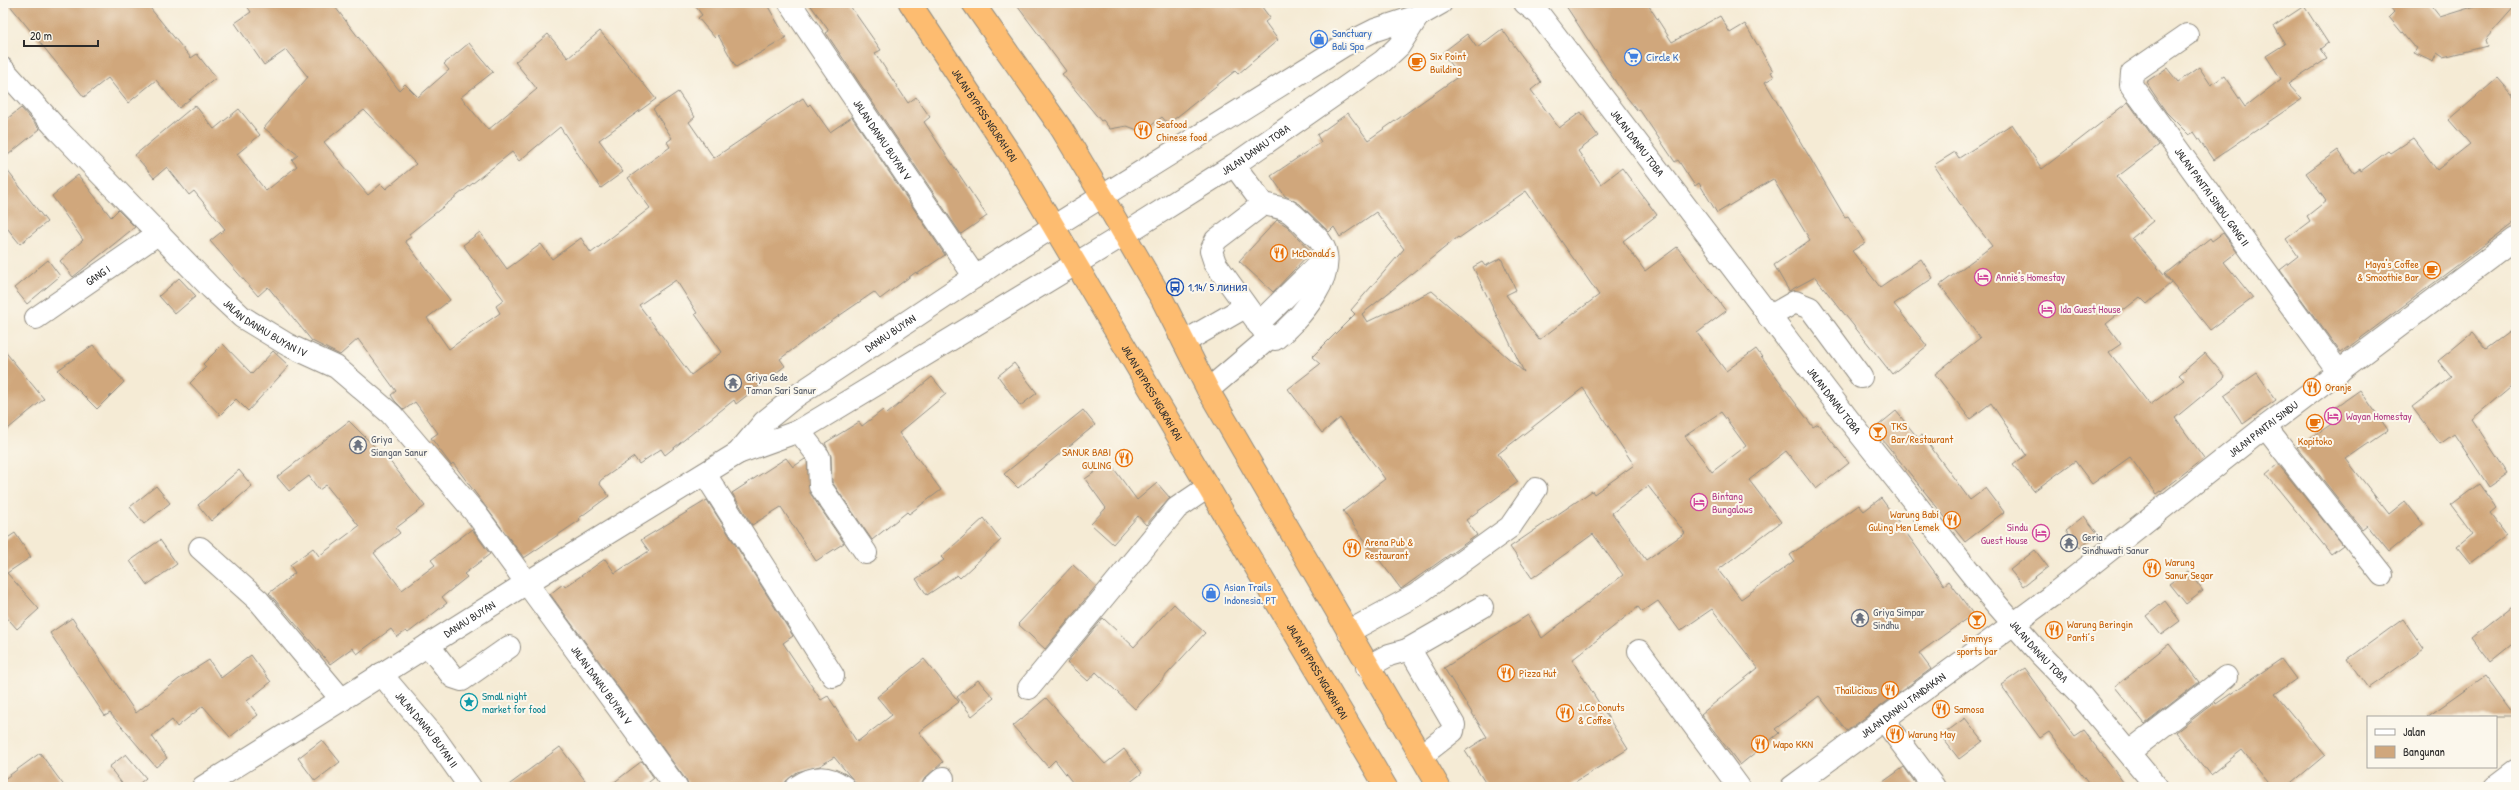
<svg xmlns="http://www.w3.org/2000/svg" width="2519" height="790" viewBox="0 0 2519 790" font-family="'Patrick Hand',sans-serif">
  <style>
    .building { fill: #d0a77c; fill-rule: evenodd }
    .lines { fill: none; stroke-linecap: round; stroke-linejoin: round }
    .minor-casing { stroke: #908b80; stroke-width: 24 }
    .highway-casing { stroke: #908b80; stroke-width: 24 }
    .minor { stroke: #fff; stroke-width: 22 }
    .highway { stroke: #fdbc6f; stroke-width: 22 }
    .labels { text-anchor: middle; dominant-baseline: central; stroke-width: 4; stroke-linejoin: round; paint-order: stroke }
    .shop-label { font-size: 11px; fill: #366cbe; stroke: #fbf7ec; text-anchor: start }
    .food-label { font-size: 11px; fill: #c56008; stroke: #fbf7ec; text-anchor: start }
    .street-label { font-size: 11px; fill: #2b2b2b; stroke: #fbf7ec }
    .hotel-label { font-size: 11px; fill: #b23c85; stroke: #fbf7ec; text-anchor: start }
    .transit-label { font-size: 11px; fill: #164399; stroke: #fbf7ec; text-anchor: start }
    .worship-label { font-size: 11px; fill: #5b616d; stroke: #fbf7ec; text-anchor: start }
    .culture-label { font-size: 11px; fill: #0d838f; stroke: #fbf7ec; text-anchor: start }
  </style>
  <rect width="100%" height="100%" fill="#fbf7ec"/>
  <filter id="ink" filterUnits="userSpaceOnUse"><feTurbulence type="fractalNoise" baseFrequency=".025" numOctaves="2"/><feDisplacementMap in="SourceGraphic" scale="8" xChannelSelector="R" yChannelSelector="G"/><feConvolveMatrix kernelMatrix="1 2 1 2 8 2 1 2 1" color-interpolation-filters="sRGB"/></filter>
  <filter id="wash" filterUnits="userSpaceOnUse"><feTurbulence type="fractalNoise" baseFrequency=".012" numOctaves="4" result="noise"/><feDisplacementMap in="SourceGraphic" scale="16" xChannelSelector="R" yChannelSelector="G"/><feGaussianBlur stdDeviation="0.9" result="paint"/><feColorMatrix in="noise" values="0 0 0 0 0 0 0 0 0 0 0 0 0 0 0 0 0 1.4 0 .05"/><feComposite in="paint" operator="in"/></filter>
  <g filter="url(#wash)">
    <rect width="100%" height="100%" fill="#f5ebd5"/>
    <g id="blocks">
      <g class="building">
        <polygon points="8,3 146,3 191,58 197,54 216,78 179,108 156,80 128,103 108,78 84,97"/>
        <path d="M245 3H332L399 90 405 84 418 97 449 70 444 64 469 43 493 72 461 97 488 130 537 89 515 62 548 34 568 58 600 31 656 99 599 140 623 172 601 188 560 127 519 161 512 152 409 234 411 237 405 241 450 300 427 318 449 349 500 313 496 306 504 300 463 245 480 232 507 269 541 244 552 259 581 238 591 253 650 208 628 178 670 147 667 142 672 138 653 109 678 92 695 117 689 122 714 158 803 98 808 106 810 104 830 132 852 117 945 255 917 274 916 272 880 299 874 292 817 331 780 359 785 366 736 404 734 400 665 455 661 449 639 464 634 457 601 480 599 483 609 496 579 518 580 520 524 558 453 463 451 465 431 438 438 433 415 402 404 410 395 401 391 395 396 391 358 339 340 355 312 341 268 287 258 296 210 241 225 229 194 191 189 195 167 167 154 178 135 155 195 105 214 129 239 109 260 135 237 154 266 191 297 166 292 160 298 155 264 128 308 77 286 50 264 65 235 23 251 12ZM364 110 416 164 386 189 381 184 368 195 324 142ZM676 280 697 313 695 314 722 352 691 375 639 305Z"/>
        <polygon points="693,3 766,3 786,38 736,67 718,35 715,38 698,18 702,15"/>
        <polygon points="809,3 848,3 881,50 875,53 908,103 916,97 930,117 924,122 987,216 961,234 826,33 829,31"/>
        <polygon points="1015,3 1259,3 1270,18 1265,22 1278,40 1238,74 1235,71 1168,124 1162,117 1143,132 1127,126 1110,129 1103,120 1101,121 1062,74 1066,71"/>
        <polygon points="1564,3 1647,3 1672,42 1720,16 1730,33 1745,24 1773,71 1771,72 1774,77 1765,82 1845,217 1848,216 1865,243 1852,251 1880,287 1921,259 1933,278 1894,304 1927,346 1892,374 1815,277 1789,291 1774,265 1810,240 1773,179 1717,213 1699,183 1695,186 1678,160 1675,162 1639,109 1637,110 1621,90"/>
        <polygon points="2387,3 2429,3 2440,17 2485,3 2516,3 2516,5 2485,40 2487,46 2443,57 2437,53 2433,62 2414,53 2417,48 2412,45 2389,17 2394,12"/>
        <polygon points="2304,6 2328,43 2320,49 2327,59 2288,84 2302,99 2213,160 2194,132 2189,135 2166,112 2146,82 2167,68 2178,82 2199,67 2211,85 2224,76 2245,107 2281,79 2266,56 2285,44 2274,26"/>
        <path d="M1502 29 1541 82 1531 90 1559 128 1581 112 1598 136 1578 151 1601 184 1622 168 1657 215 1623 241 1645 271 1677 247 1726 311 1697 333 1726 371 1756 349 1813 427 1818 424 1849 463 1816 489 1786 451 1749 480 1781 522 1718 570 1741 599 1794 561 1790 555 1859 505 1864 511 1881 498 1944 585 1949 581 1973 614 1919 653 1931 669 1847 731 1819 696 1775 729 1779 733 1740 765 1701 714 1758 668 1712 609 1680 631 1658 601 1642 612 1638 607 1572 660 1628 749 1567 787H1488L1465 751 1487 737 1444 668 1528 615 1542 638 1623 575 1593 534 1532 578 1510 547 1592 491 1594 494 1634 465 1583 388 1498 454 1518 482 1466 520 1477 535 1401 589 1343 511 1385 479 1340 418 1322 433 1288 389 1320 364 1312 357 1355 314 1351 310 1404 249 1376 212 1340 237 1334 227 1329 232 1300 204 1285 196 1271 176 1321 142 1317 135 1348 113 1368 140 1459 76 1442 53 1467 34 1477 48ZM1526 191 1599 295 1539 340 1506 295 1516 290 1501 258 1485 266 1482 262 1473 267 1524 372 1432 291 1367 322 1362 314 1458 237 1459 238ZM1721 412 1746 446 1712 472 1685 436ZM1648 486 1685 533 1646 560 1612 513Z"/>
        <polygon points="2498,78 2516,99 2516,221 2341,353 2280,270 2298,256 2286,239 2310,221 2307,216 2326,201 2306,173 2338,150 2354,173 2360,169 2361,171 2388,151 2390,153 2413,138 2437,170 2470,144 2449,120"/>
        <polygon points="2128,102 2159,145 2117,177 2153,221 2132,238 2171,283 2147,304 2140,297 2106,324 2121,344 2109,352 2150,405 2184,380 2179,375 2205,353 2225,377 2175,418 2204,458 2157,494 2130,457 2092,484 2075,461 2034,491 2013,465 2026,455 1991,403 1970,419 1935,374 1980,338 1940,285 1992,246 1960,204 1934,165 1955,152 1959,158 2012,124 2042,169"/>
        <polygon points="21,108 40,129 3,159 3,122"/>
        <polygon points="3,165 47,222 20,244 3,223"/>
        <polygon points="78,175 111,217 118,210 135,227 73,277 60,261 83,240 52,196"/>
        <polygon points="1277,220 1287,226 1311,252 1273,292 1239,261"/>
        <polygon points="2223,233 2237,252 2224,262 2253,298 2210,330 2165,274 2210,238 2212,241"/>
        <polygon points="48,260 60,276 27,304 14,288"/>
        <polygon points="179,278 196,296 175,314 159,296"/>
        <polygon points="2516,327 2516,382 2472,419 2508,474 2489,487 2454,434 2440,444 2412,407 2451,377 2438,361 2472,333 2486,349"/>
        <polygon points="223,344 252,374 273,351 289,366 248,411 236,399 220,415 190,383 206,367 203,364"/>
        <polygon points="93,345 124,382 97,409 58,370"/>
        <polygon points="3,349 44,399 3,433"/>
        <polygon points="1014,363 1037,393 1020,406 998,376"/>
        <polygon points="2257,373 2276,400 2243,424 2224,396"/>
        <polygon points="932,377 946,394 899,433 941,490 909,514 907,512 872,540 832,482 831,456 825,443 859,422 862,426 883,410 887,414"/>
        <polygon points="2360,390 2388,430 2346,459 2389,514 2405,501 2423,524 2389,552 2367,525 2362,529 2297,447 2333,423 2326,414"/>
        <polygon points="1083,410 1095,425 1018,488 1004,474"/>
        <polygon points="1896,411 1918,438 1922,435 1970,500 1986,488 2004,512 1965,542 1874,429"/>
        <polygon points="349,421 379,451 381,450 425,506 396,528 400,533 374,553 402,590 435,565 431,560 472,529 490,554 464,574 467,577 442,597 447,603 408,633 406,631 397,637 391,629 357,654 352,648 330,664 269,593 295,573 290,565 313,548 319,556 359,526 326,485 319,490 309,476 289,491 277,477"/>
        <polygon points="786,458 793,467 805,459 807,461 810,493 844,543 816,561 781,507 752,525 732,493"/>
        <polygon points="1109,462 1137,500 1157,483 1170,498 1146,525 1138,516 1113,544 1091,524 1106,508 1085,479"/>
        <polygon points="2278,464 2343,545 2331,554 2266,474"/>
        <polygon points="239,470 252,486 211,521 198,505"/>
        <polygon points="2479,484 2497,509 2491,514 2507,535 2470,563 2457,547 2473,534 2451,505"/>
        <polygon points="156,486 170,503 144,524 130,507"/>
        <polygon points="707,500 793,636 783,643 821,700 828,696 857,742 892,715 877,697 924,659 959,702 919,732 943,762 925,778 921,787 859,787 834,757 820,766 797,772 786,781 785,787 689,787 686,780 550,594 563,584 565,587 605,559 615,573 649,551 641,540"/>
        <polygon points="2084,516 2098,534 2080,548 2066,530"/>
        <polygon points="984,518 1001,540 960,578 957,575 927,595 916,579 944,560 941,557"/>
        <polygon points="15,533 31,557 7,573 39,609 17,629 3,613 3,541"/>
        <polygon points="160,540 177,564 147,585 130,561"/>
        <polygon points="2035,550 2048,567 2023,586 2010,570"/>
        <polygon points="1073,565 1096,586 1045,649 1018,624"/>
        <polygon points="2188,571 2203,591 2186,604 2170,584"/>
        <polygon points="2165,601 2180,621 2161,635 2146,616"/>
        <polygon points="2516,603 2516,641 2490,662 2472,638"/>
        <polygon points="1174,604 1205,633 1135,709 1096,672 1088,681 1067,662 1103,618 1134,647"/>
        <polygon points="72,618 136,713 179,679 209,660 221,678 251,655 271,682 247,701 258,715 230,737 203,706 177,727 172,720 152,736 167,758 156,767 110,713 105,716 50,633"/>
        <polygon points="2403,619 2424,649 2369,688 2348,659"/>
        <polygon points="2169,644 2199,682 2145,724 2115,687"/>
        <polygon points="2281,659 2296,679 2275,694 2325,755 2287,787 2272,787 2242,750 2210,775 2176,732 2215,702 2216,704"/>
        <polygon points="2025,668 2075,737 2084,731 2127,787 2091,787 2049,732 2040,738 2001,685"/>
        <polygon points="2485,676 2515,717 2427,717"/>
        <polygon points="978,680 994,698 972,716 957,697"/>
        <polygon points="1046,698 1105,764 1124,749 1142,773 1124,787 1076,787 1055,760 1048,767 1013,726"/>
        <polygon points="1965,718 1983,741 1959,759 1941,736"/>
        <polygon points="322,740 340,762 315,781 298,758"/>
        <polygon points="560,747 590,787 506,787"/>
        <polygon points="40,753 65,787 3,787 3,780"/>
        <polygon points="126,754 146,778 135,787 125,787 109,767"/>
        <polygon points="642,761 654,778 643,787 608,787"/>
        <polygon points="1904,767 1918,787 1876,787"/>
      </g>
    </g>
  </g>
  <g filter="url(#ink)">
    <use href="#blocks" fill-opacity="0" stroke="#908b80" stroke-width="1"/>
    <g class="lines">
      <g class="minor-casing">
        <g id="minor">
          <path id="s1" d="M790 3 975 277"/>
          <path id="s2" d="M1525 3 1539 14 1848 419 1985 591 2040 654 2082 697 2157 787"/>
          <path id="s3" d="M2187 35 2132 73 2131 85 2339 372"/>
          <path id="s4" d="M3 69 57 129 211 288 242 317 288 345 336 367 391 414 477 515 676 787"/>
          <path d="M1234 165 1263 204C1289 209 1288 209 1307 228 1311 232 1316 236 1320 241 1343 272 1298 321 1275 339L1269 338 1215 263 1211 251 1216 240 1263 204"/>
          <polyline points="1769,317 1795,302 1810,308 1861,377"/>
          <path id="s5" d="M36 318 159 233"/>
          <polyline points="1258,324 1326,257"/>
          <polyline points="1184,342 1245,307"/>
          <polyline points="1208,390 1269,338"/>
          <polyline points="2265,427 2382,575"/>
          <polyline points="799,431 819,457 820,486 866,553"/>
          <path id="s6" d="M738 453 764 422 796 396 1000 260 1343 46 1375 30 1418 16 1441 3"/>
          <polyline points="705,474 833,676"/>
          <polyline points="200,548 259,601 342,700"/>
          <polyline points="1348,632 1416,595 1510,527 1536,489"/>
          <polyline points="428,645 453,677 462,680 509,647"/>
          <polyline points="1407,650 1482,607"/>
          <polyline points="1639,651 1739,787"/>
          <polyline points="1367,667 1389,655 1407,650 1412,653 1454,725 1453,731 1421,756"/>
          <path id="s7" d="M381 674 433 735 470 787"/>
          <polyline points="1029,688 1177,508 1208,487"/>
          <polyline points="1884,720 1934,787"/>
          <polyline points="2129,752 2226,677"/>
          <path id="s8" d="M203 787 525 584 738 453 799 431 1125 234 1234 165 1383 61 1399 46 1418 16"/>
          <path d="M797 787C814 775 828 775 844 787"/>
          <polyline points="933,787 943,778"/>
          <path id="s9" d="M1792 787 2050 597 2265 427 2516 238"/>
          <polyline points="2495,787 2516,771"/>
        </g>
      </g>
      <g class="highway-casing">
        <g id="highway">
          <path id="s10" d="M910 3 1013 158 1386 787"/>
          <polyline points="973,3 1061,128 1102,196 1162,299 1208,390 1439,787"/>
        </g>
      </g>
      <use href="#minor" class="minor"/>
      <use href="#highway" class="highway"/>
    </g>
  </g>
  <defs>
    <g id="shop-ring" transform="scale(0.9)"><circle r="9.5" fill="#fbf7ec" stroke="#3f7fe0" stroke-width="1.5"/><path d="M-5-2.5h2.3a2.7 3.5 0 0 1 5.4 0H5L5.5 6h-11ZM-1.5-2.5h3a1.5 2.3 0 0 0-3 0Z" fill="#3f7fe0"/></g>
    <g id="supermarket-ring" transform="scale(0.9)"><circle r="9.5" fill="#fbf7ec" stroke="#3f7fe0" stroke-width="1.5"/><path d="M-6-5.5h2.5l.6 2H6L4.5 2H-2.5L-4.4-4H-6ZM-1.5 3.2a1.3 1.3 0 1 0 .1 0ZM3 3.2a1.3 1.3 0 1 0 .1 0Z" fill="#3f7fe0"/></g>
    <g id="cafe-ring" transform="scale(0.9)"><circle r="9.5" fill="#fbf7ec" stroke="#e8710a" stroke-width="1.5"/><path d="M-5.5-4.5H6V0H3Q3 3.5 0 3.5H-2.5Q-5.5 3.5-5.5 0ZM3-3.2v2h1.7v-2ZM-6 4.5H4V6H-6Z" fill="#e8710a"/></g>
    <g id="restaurant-ring" transform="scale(0.9)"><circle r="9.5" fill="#fbf7ec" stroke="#e8710a" stroke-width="1.5"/><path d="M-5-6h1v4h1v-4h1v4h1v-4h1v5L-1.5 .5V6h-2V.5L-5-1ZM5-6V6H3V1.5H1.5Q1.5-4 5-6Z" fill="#e8710a"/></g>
    <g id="hotel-ring" transform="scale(0.9)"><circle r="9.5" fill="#fbf7ec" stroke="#d1479c" stroke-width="1.5"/><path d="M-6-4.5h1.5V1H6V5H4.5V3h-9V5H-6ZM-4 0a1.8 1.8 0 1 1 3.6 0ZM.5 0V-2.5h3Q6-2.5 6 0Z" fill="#d1479c"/></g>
    <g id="bus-ring" transform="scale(0.9)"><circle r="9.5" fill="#fbf7ec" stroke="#1a4fb4" stroke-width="1.5"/><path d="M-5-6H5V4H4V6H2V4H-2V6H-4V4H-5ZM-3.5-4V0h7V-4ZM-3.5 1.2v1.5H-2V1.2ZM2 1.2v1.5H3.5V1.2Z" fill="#1a4fb4"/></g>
    <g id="temple-ring" transform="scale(0.9)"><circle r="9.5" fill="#fbf7ec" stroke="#6b7280" stroke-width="1.5"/><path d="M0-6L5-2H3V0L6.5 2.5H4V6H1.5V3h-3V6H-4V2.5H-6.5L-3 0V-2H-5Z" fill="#6b7280"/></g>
    <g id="bar-ring" transform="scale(0.9)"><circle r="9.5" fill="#fbf7ec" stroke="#e8710a" stroke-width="1.5"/><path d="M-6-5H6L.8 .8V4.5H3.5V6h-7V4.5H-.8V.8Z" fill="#e8710a"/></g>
    <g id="sight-ring" transform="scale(0.9)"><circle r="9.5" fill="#fbf7ec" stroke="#0f9aa8" stroke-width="1.5"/><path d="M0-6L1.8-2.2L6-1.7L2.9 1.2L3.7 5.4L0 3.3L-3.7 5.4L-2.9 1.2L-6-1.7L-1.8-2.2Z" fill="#0f9aa8"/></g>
  </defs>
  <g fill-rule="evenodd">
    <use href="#shop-ring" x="1319" y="39"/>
    <use href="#supermarket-ring" x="1633" y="57"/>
    <use href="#cafe-ring" x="1417" y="62"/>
    <use href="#restaurant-ring" x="1143" y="130"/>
    <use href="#restaurant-ring" x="1279" y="253"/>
    <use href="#cafe-ring" x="2432" y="270"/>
    <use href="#hotel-ring" x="1983" y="277"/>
    <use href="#bus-ring" x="1175" y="287"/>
    <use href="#hotel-ring" x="2047" y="309"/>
    <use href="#temple-ring" x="733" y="383"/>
    <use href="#restaurant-ring" x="2312" y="387"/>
    <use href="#hotel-ring" x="2333" y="416"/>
    <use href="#cafe-ring" x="2315" y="423"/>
    <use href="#bar-ring" x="1878" y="432"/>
    <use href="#temple-ring" x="358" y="445"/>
    <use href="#restaurant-ring" x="1124" y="458"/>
    <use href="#hotel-ring" x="1699" y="502"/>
    <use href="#restaurant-ring" x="1952" y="520"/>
    <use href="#hotel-ring" x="2041" y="533"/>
    <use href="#temple-ring" x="2069" y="543"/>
    <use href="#restaurant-ring" x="1352" y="548"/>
    <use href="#restaurant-ring" x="2152" y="568"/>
    <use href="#shop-ring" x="1211" y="593"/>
    <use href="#temple-ring" x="1860" y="618"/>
    <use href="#bar-ring" x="1977" y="620"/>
    <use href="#restaurant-ring" x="2054" y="630"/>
    <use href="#restaurant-ring" x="1506" y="673"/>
    <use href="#restaurant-ring" x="1890" y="690"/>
    <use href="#sight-ring" x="469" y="702"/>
    <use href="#restaurant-ring" x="1941" y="709"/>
    <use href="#restaurant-ring" x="1565" y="713"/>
    <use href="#restaurant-ring" x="1895" y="734"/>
    <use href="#restaurant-ring" x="1760" y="744"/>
  </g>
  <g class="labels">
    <g class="shop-label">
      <text x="1332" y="33">Sanctuary<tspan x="1332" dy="13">Bali Spa</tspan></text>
      <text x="1646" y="57">Circle K</text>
      <text x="1224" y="587">Asian Trails<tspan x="1224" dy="13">Indonesia. PT</tspan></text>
    </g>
    <g class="food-label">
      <text x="1430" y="56">Six Point<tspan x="1430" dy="13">Building</tspan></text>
      <text x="1156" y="124">Seafood<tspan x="1156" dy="13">Chinese food</tspan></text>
      <text x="1292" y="253">McDonald's</text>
      <text x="2419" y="264" text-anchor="end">Maya's Coffee<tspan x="2419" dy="13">&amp; Smoothie Bar</tspan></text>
      <text x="2325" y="387">Oranje</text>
      <text x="1891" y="426">TKS<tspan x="1891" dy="13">Bar/Restaurant</tspan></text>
      <text x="2315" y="441" text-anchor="middle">Kopitoko</text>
      <text x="1111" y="452" text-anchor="end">SANUR BABI<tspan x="1111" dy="13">GULING</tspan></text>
      <text x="1939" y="514" text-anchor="end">Warung Babi<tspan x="1939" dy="13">Guling Men Lemek</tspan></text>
      <text x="1365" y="542">Arena Pub &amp;<tspan x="1365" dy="13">Restaurant</tspan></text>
      <text x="2165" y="562">Warung<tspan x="2165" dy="13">Sanur Segar</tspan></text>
      <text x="2067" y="624">Warung Beringin<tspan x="2067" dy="13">Panti’s</tspan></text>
      <text x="1977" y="638" text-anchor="middle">Jimmys<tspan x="1977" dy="13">sports bar</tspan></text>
      <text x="1519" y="673">Pizza Hut</text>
      <text x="1877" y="690" text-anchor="end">Thailicious</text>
      <text x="1578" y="707">J.Co Donuts<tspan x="1578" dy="13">&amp; Coffee</tspan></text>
      <text x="1954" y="709">Samosa</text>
      <text x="1908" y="734">Warung May</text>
      <text x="1773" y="744">Wapo KKN</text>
    </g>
    <g class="street-label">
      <text stroke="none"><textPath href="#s10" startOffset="135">JALAN BYPASS NGURAH RAI</textPath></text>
      <text stroke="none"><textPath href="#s1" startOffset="165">JALAN DANAU BUYAN V</textPath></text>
      <text stroke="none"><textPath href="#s2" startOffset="180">JALAN DANAU TOBA</textPath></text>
      <text stroke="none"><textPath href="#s8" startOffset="1232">JALAN DANAU TOBA</textPath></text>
      <text stroke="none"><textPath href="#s3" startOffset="217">JALAN PANTAI SINDU, GANG II</textPath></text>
      <text stroke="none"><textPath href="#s5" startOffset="75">GANG I</textPath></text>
      <text stroke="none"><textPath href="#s4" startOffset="370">JALAN DANAU BUYAN IV</textPath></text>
      <text stroke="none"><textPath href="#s6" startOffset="195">DANAU BUYAN</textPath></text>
      <text stroke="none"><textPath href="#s10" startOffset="459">JALAN BYPASS NGURAH RAI</textPath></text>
      <text stroke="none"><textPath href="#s2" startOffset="504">JALAN DANAU TOBA</textPath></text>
      <text stroke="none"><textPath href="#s9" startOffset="592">JALAN PANTAI SINDU</textPath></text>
      <text stroke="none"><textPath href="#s8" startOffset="315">DANAU BUYAN</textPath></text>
      <text stroke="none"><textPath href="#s2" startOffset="828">JALAN DANAU TOBA</textPath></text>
      <text stroke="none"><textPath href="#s10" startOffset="783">JALAN BYPASS NGURAH RAI</textPath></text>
      <text stroke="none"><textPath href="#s4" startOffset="867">JALAN DANAU BUYAN V</textPath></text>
      <text stroke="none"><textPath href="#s9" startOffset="138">JALAN DANAU TANDAKAN</textPath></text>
      <text stroke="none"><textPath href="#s7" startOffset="72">JALAN DANAU BUYAN II</textPath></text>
    </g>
    <g class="hotel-label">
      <text x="1996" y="277">Annie's Homestay</text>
      <text x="2060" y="309">Ida Guest House</text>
      <text x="2346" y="416">Wayan Homestay</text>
      <text x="1712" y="496">Bintang<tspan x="1712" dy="13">Bungalows</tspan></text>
      <text x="2028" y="527" text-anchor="end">Sindu<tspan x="2028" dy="13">Guest House</tspan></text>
    </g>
    <g class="transit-label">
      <text x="1188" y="287">1,14/ 5 линия</text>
    </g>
    <g class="worship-label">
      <text x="746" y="377">Griya Gede<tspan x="746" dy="13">Taman Sari Sanur</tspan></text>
      <text x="371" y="439">Griya<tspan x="371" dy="13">Siangan Sanur</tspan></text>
      <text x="2082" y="537">Geria<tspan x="2082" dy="13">Sindhuwati Sanur</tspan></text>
      <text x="1873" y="612">Griya Simpar<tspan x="1873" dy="13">Sindhu</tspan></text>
    </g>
    <g class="culture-label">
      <text x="482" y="696">Small night<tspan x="482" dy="13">market for food</tspan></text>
    </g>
  </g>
  <rect width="2519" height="790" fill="none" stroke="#fbf7ec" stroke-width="16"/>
  <rect x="2367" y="716" width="130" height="52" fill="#fbf7ec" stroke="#a8a59f"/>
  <rect x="2375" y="729" width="20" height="6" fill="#ffffff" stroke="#a8a59f"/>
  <text x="2403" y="736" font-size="12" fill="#2b2b2b">Jalan</text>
  <rect x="2375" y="746" width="20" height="12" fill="#d0a77c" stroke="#a8a59f"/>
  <text x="2403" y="756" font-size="12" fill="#2b2b2b">Bangunan</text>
  <path d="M24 40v6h74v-6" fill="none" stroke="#2b2b2b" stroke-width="2"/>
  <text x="30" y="40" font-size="12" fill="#2b2b2b" stroke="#fbf7ec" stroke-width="3" paint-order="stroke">20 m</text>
</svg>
